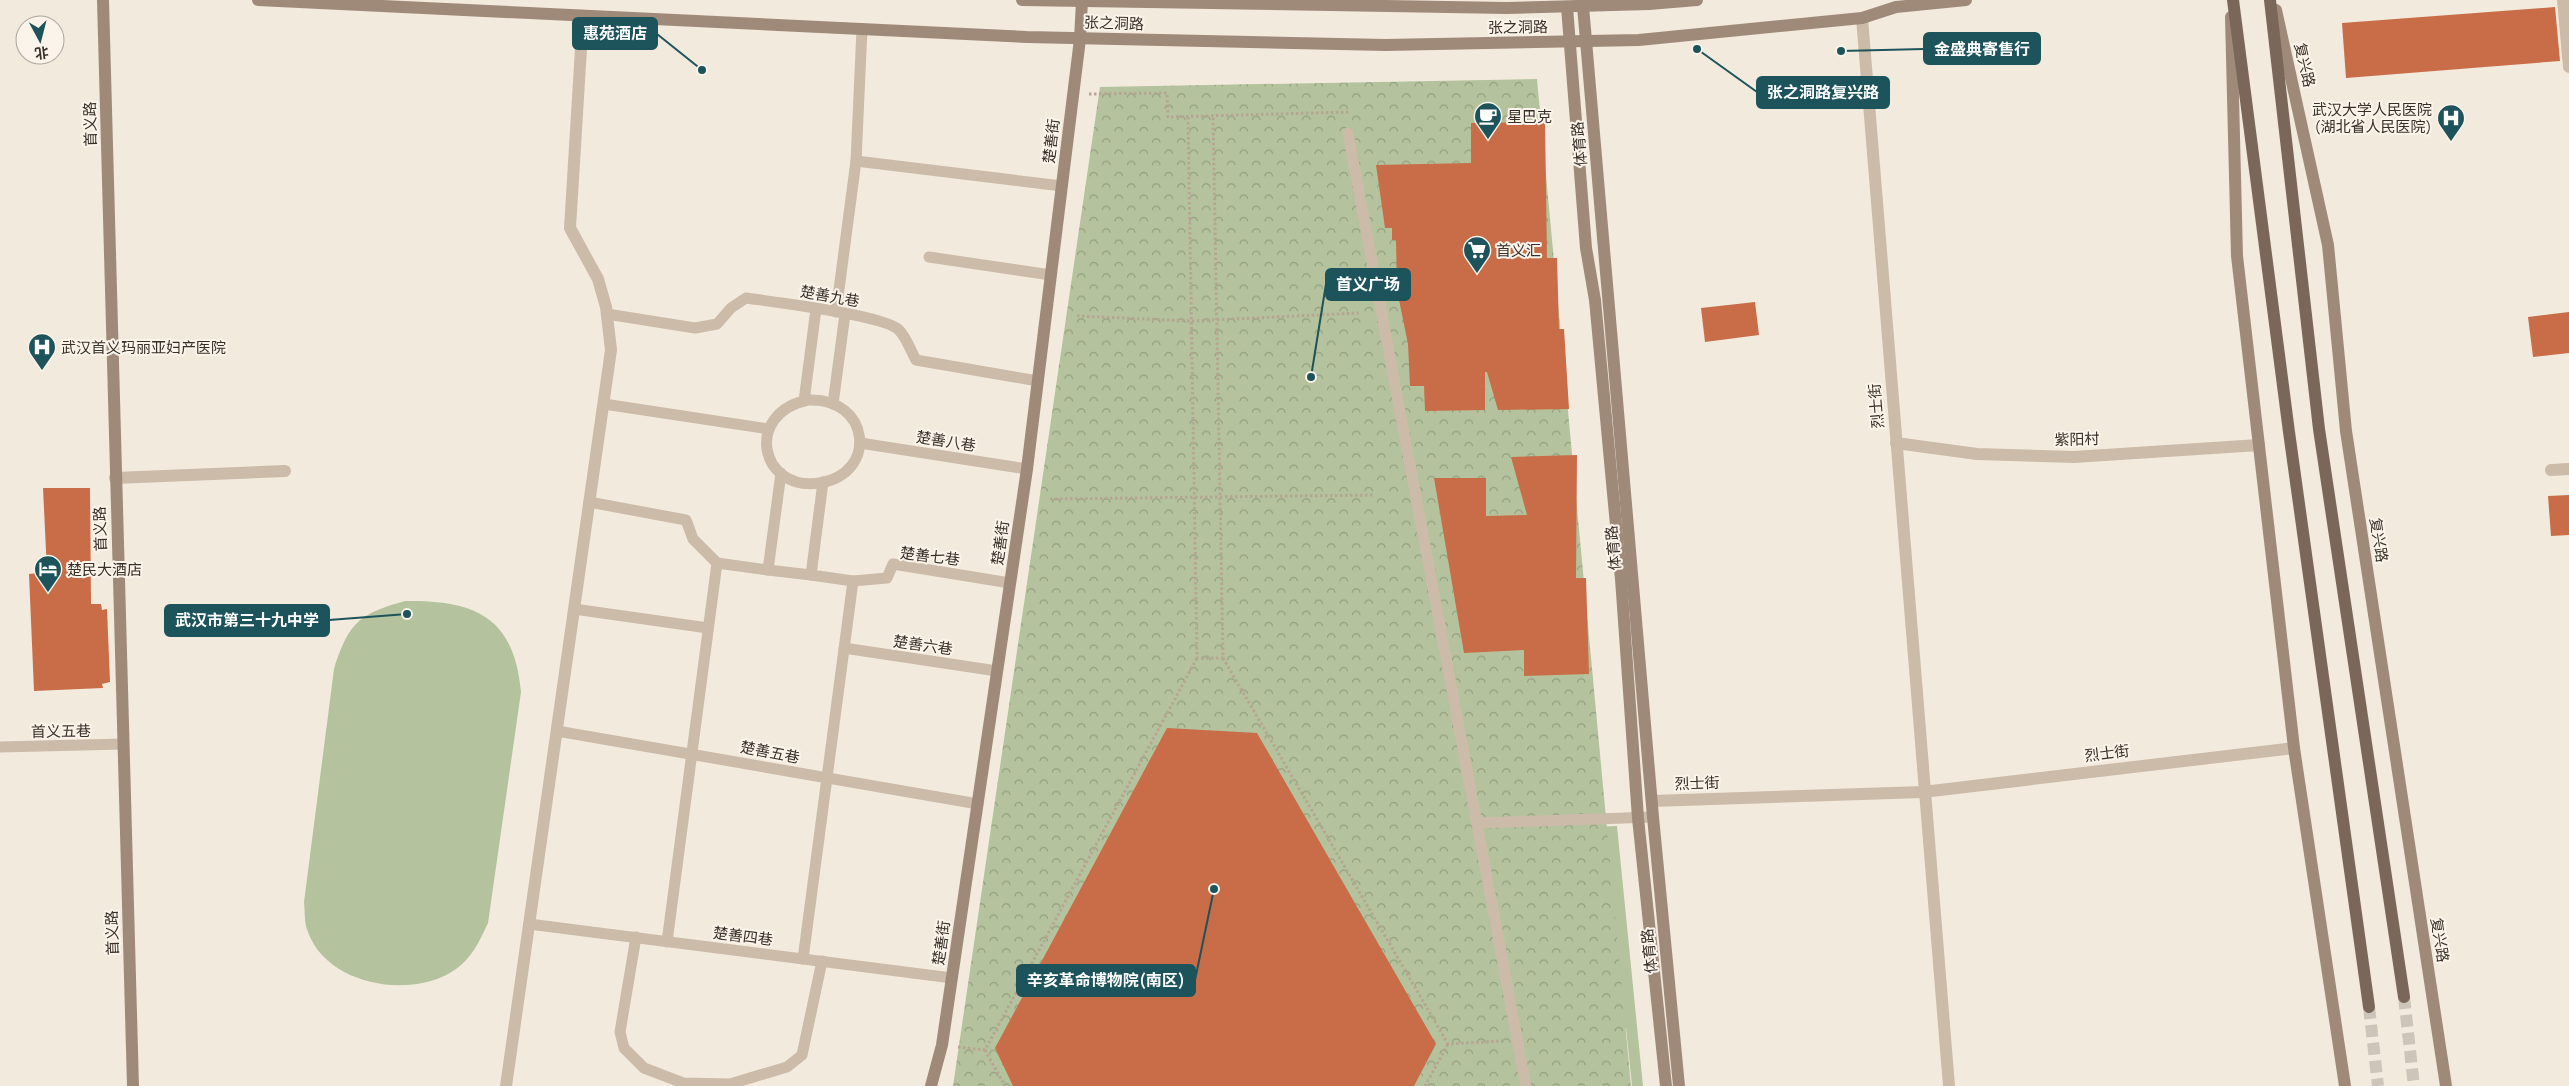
<svg xmlns="http://www.w3.org/2000/svg" width="2569" height="1086" viewBox="0 0 2569 1086" font-family="Manrope,'Noto Sans SC',sans-serif">
  <style>
    .green { fill: #b4c39d }
    .forest { fill: url(#forest-crowns) }
    .building { fill: #c86d47 }
    .lines { fill: none; stroke-linecap: round; stroke-linejoin: round }
    .primary-tunnel { stroke: #cec5ba; stroke-width: 12; stroke-dasharray: 12 6; stroke-linecap: butt }
    .path { stroke: #b7a593; stroke-width: 3; stroke-dasharray: 2.5 2.5; stroke-linecap: butt }
    .lane { stroke: #ccbba9; stroke-width: 11 }
    .street { stroke: #ccbba9; stroke-width: 12 }
    .secondary { stroke: #9f8a7a; stroke-width: 12 }
    .primary { stroke: #7b675a; stroke-width: 12 }
    .labels { text-anchor: middle; dominant-baseline: central; stroke-width: 4; stroke-linejoin: round; paint-order: stroke }
    .street-label { font-size: 15px; fill: #382f29; stroke: #faf4ea }
    .poi-label { font-size: 15px; fill: #382f29; stroke: #faf4ea; text-anchor: start }
    .leader { fill: none; stroke: #1d535b; stroke-width: 2 }
    .callout-dot { fill: #1d535b; stroke: #faf4ea; stroke-width: 2 }
    .callout { fill: #1d535b; stroke: #1d535b; stroke-width: 2 }
    .callout-label { font-size: 16px; text-anchor: middle; font-weight: bold; fill: #fff }
  </style>
  <defs>
    <pattern id="forest-crowns" width="20" height="18" patternUnits="userSpaceOnUse" patternTransform="scale(1.25)"><rect width="20" height="18" fill="#b4c39d"/><path d="M2 6a3 3 0 1 1 6 0M12 15a3 3 0 1 1 6 0" fill="none" stroke="#939f80"/></pattern>
  </defs>
  <rect width="100%" height="100%" fill="#f3eade"/>
  <g class="green">
    <path d="M405 601C476 600 514 617 521 692L488 923C480 940 472 958 456 969 413 1000 327 986 308 932 304 923 305 911 304 902L334 669C349 623 358 614 405 601Z"/>
    <polygon points="1617,826 1643,1086 1632,1086 1626,1028 1617,1029 1500,831"/>
  </g>
  <polygon class="forest" points="1537,79 1631,1086 953,1086 1100,87"/>
  <g class="building">
    <polygon points="2555,7 2560,61 2346,78 2342,23"/>
    <polygon points="1545,122 1547,258 1557,258 1559,329 1564,329 1569,409 1498,410 1487,372 1485,372 1485,410 1425,411 1424,386 1410,386 1408,344 1397,290 1396,240 1392,240 1392,228 1385,228 1376,165 1471,163 1471,123"/>
    <polygon points="1755,302 1759,335 1705,342 1701,308"/>
    <polygon points="2569,312 2569,353 2533,357 2528,317"/>
    <polygon points="1577,455 1576,578 1586,578 1589,674 1524,676 1524,650 1464,653 1434,478 1486,478 1486,516 1527,515 1511,457"/>
    <polygon points="43,488 90,488 91,604 101,604 102,610 107,609 110,682 102,684 103,688 34,691 29,574 47,572"/>
    <polygon points="2569,495 2569,535 2551,536 2548,496"/>
    <polygon points="1167,728 1257,733 1436,1044 1414,1086 1013,1086 995,1048"/>
  </g>
  <g class="lines">
    <g class="primary-tunnel">
      <polyline points="2404,997 2414,1086"/>
      <polyline points="2369,1007 2378,1086"/>
    </g>
    <g class="path">
      <polyline points="1089,94 1167,93 1168,117 1348,112"/>
      <polyline points="1188,117 1197,658 1223,658 1213,116"/>
      <polyline points="1077,316 1192,321 1359,313"/>
      <polyline points="1050,499 1375,495"/>
      <polyline points="1223,658 1448,1044 1502,1041"/>
      <polyline points="958,1047 985,1050 1197,658"/>
      <polyline points="985,1050 1005,1086"/>
      <polyline points="1425,1086 1448,1044"/>
    </g>
    <g class="lane">
      <polyline points="1348,133 1526,1086"/>
      <polyline points="856,161 1062,186"/>
      <polyline points="929,257 1051,275"/>
      <polyline points="836,312 856,161 862,29"/>
      <path d="M607 314 695 328 717 324 731 308 746 298C774 302 884 315 899 330 906 337 911 351 916 360L1038 381"/>
      <path d="M808 400C870 397 879 473 820 483 759 492 744 413 808 400Z"/>
      <polyline points="804,401 816,309"/>
      <polyline points="604,404 769,429"/>
      <polyline points="833,404 845,314"/>
      <polyline points="860,443 1027,469"/>
      <polyline points="589,502 686,520 693,539 717,563"/>
      <polyline points="768,570 811,575"/>
      <polyline points="853,581 887,578 893,564 1010,583"/>
      <polyline points="574,609 708,628"/>
      <polyline points="844,648 997,671"/>
      <polyline points="557,731 978,804"/>
      <polyline points="0,747 123,744"/>
      <polyline points="1477,823 1653,817"/>
      <polyline points="529,924 952,978"/>
      <polyline points="636,937 620,1032 624,1048 644,1068 683,1083 730,1084 787,1067 802,1055 822,961"/>
      <polyline points="667,942 717,563 768,570 781,473"/>
      <polyline points="803,959 853,581 811,575 823,482"/>
    </g>
    <g class="street">
      <polyline points="2563,0 2569,67"/>
      <polyline points="1862,18 1949,1086"/>
      <polyline points="1896,443 1977,454 2074,457 2259,445"/>
      <polyline points="2551,470 2569,469"/>
      <polyline points="115,478 285,471"/>
      <polyline points="1652,801 1923,792 2294,748"/>
      <polyline points="506,1086 611,350 606,307 598,279 570,228 583,16"/>
    </g>
    <g class="secondary">
      <polyline points="103,0 133,1086"/>
      <polyline points="258,0 1027,37 1385,45 1639,40 1862,18 1896,7 1966,0"/>
      <polyline points="1022,0 1507,8 1649,4 1697,0"/>
      <polyline points="1583,6 1653,817 1679,1086"/>
      <polyline points="1567,7 1586,248 1595,300 1621,579 1638,818 1666,1086"/>
      <polyline points="2276,10 2328,245 2346,431 2446,1086"/>
      <polyline points="2231,17 2237,256 2294,748 2345,1086"/>
      <polyline points="931,1086 942,1045 1027,469 1080,39 1082,1"/>
    </g>
    <g class="primary">
      <polyline points="2233,0 2289,432 2369,1007"/>
      <polyline points="2270,0 2319,429 2404,997"/>
    </g>
  </g>
  <defs>
    <g id="cafe-pin" transform="scale(1.4375)"><path d="M0 17L-7.5 6A9.5 9.5 0 1 1 7.5 6Z" fill="#1d535b" stroke="#faf4ea"/><path d="M-5.5-4.5H6V0H3Q3 3.5 0 3.5H-2.5Q-5.5 3.5-5.5 0ZM3-3.2v2h1.7v-2ZM-6 4.5H4V6H-6Z" fill="#fff"/></g>
    <g id="hospital-pin" transform="scale(1.4375)"><path d="M0 17L-7.5 6A9.5 9.5 0 1 1 7.5 6Z" fill="#1d535b" stroke="#faf4ea"/><path d="M-5-5h3v3.5h4V-5h3V5h-3V1.5h-4V5h-3Z" fill="#fff"/></g>
    <g id="supermarket-pin" transform="scale(1.4375)"><path d="M0 17L-7.5 6A9.5 9.5 0 1 1 7.5 6Z" fill="#1d535b" stroke="#faf4ea"/><path d="M-6-5.5h2.5l.6 2H6L4.5 2H-2.5L-4.4-4H-6ZM-1.5 3.2a1.3 1.3 0 1 0 .1 0ZM3 3.2a1.3 1.3 0 1 0 .1 0Z" fill="#fff"/></g>
    <g id="hotel-pin" transform="scale(1.4375)"><path d="M0 17L-7.5 6A9.5 9.5 0 1 1 7.5 6Z" fill="#1d535b" stroke="#faf4ea"/><path d="M-6-4.5h1.5V1H6V5H4.5V3h-9V5H-6ZM-4 0a1.8 1.8 0 1 1 3.6 0ZM.5 0V-2.5h3Q6-2.5 6 0Z" fill="#fff"/></g>
  </defs>
  <g fill-rule="evenodd">
    <use href="#cafe-pin" x="1488" y="116"/>
    <use href="#hospital-pin" x="2451" y="118"/>
    <use href="#supermarket-pin" x="1477" y="250"/>
    <use href="#hospital-pin" x="42" y="347"/>
    <use href="#hotel-pin" x="48" y="569"/>
  </g>
  <g class="labels">
    <g class="street-label">
      <text transform="translate(1114 23) rotate(2)">张之洞路</text>
      <text transform="translate(1518 27) rotate(-1)">张之洞路</text>
      <text transform="translate(2305 65) rotate(77)">复兴路</text>
      <text transform="translate(90 124) rotate(-91)">首义路</text>
      <text transform="translate(1051 141) rotate(-83)">楚善街</text>
      <text transform="translate(1579 144) rotate(-95)">体育路</text>
      <text transform="translate(830 296) rotate(10)">楚善九巷</text>
      <text transform="translate(1876 406) rotate(-95)">烈士街</text>
      <text transform="translate(2077 439) rotate(-1)">紫阳村</text>
      <text transform="translate(946 441) rotate(9)">楚善八巷</text>
      <text transform="translate(100 529) rotate(-92)">首义路</text>
      <text transform="translate(2379 540) rotate(81)">复兴路</text>
      <text transform="translate(1000 543) rotate(-82)">楚善街</text>
      <text transform="translate(1613 548) rotate(-95)">体育路</text>
      <text transform="translate(930 556) rotate(7)">楚善七巷</text>
      <text transform="translate(923 645) rotate(8)">楚善六巷</text>
      <text transform="translate(61 731) rotate(-1)">首义五巷</text>
      <text transform="translate(770 752) rotate(11)">楚善五巷</text>
      <text transform="translate(2107 753) rotate(-7)">烈士街</text>
      <text transform="translate(1697 783) rotate(-2)">烈士街</text>
      <text transform="translate(112 933) rotate(-92)">首义路</text>
      <text transform="translate(743 936) rotate(7)">楚善四巷</text>
      <text transform="translate(2440 940) rotate(81)">复兴路</text>
      <text transform="translate(941 943) rotate(-82)">楚善街</text>
      <text transform="translate(1649 951) rotate(-96)">体育路</text>
    </g>
    <g class="poi-label">
      <text x="2432" y="109" text-anchor="end">武汉大学人民医院<tspan x="2432" dy="17">(湖北省人民医院)</tspan></text>
      <text x="1507" y="116">星巴克</text>
      <text x="1496" y="250">首义汇</text>
      <text x="61" y="347">武汉首义玛丽亚妇产医院</text>
      <text x="67" y="569">楚民大酒店</text>
    </g>
  </g>
  <path class="leader" d="M702 70L657 34M1841 51L1924 49M1697 49L1757 92M1311 377L1326 284M407 614L329 620M1214 889L1195 980"/>
  <g class="callout-dot">
    <circle cx="702" cy="70" r="5"/>
    <circle cx="1841" cy="51" r="5"/>
    <circle cx="1697" cy="49" r="5"/>
    <circle cx="1311" cy="377" r="5"/>
    <circle cx="407" cy="614" r="5"/>
    <circle cx="1214" cy="889" r="5"/>
  </g>
  <g class="callout">
    <rect x="573" y="18" width="84" height="31" rx="5"/>
    <rect x="1924" y="33" width="116" height="31" rx="5"/>
    <rect x="1757" y="77" width="132" height="31" rx="5"/>
    <rect x="1326" y="269" width="84" height="31" rx="5"/>
    <rect x="165" y="605" width="164" height="31" rx="5"/>
    <rect x="1017" y="965" width="178" height="31" rx="5"/>
  </g>
  <g class="callout-label">
    <text x="615" y="39">惠苑酒店</text>
    <text x="1982" y="55">金盛典寄售行</text>
    <text x="1823" y="98">张之洞路复兴路</text>
    <text x="1368" y="290">首义广场</text>
    <text x="247" y="626">武汉市第三十九中学</text>
    <text x="1106" y="986">辛亥革命博物院(南区)</text>
  </g>
  <g transform="translate(40 40) rotate(173)"><circle r="24" fill="#faf4ea" stroke="#aca59d"/>
  <path d="M0-4L9 19L0 12L-9 19Z" fill="#1d535b"/>
  <text y="-8" font-size="14" font-weight="bold" text-anchor="middle" fill="#382f29">北</text>
  </g>
</svg>
